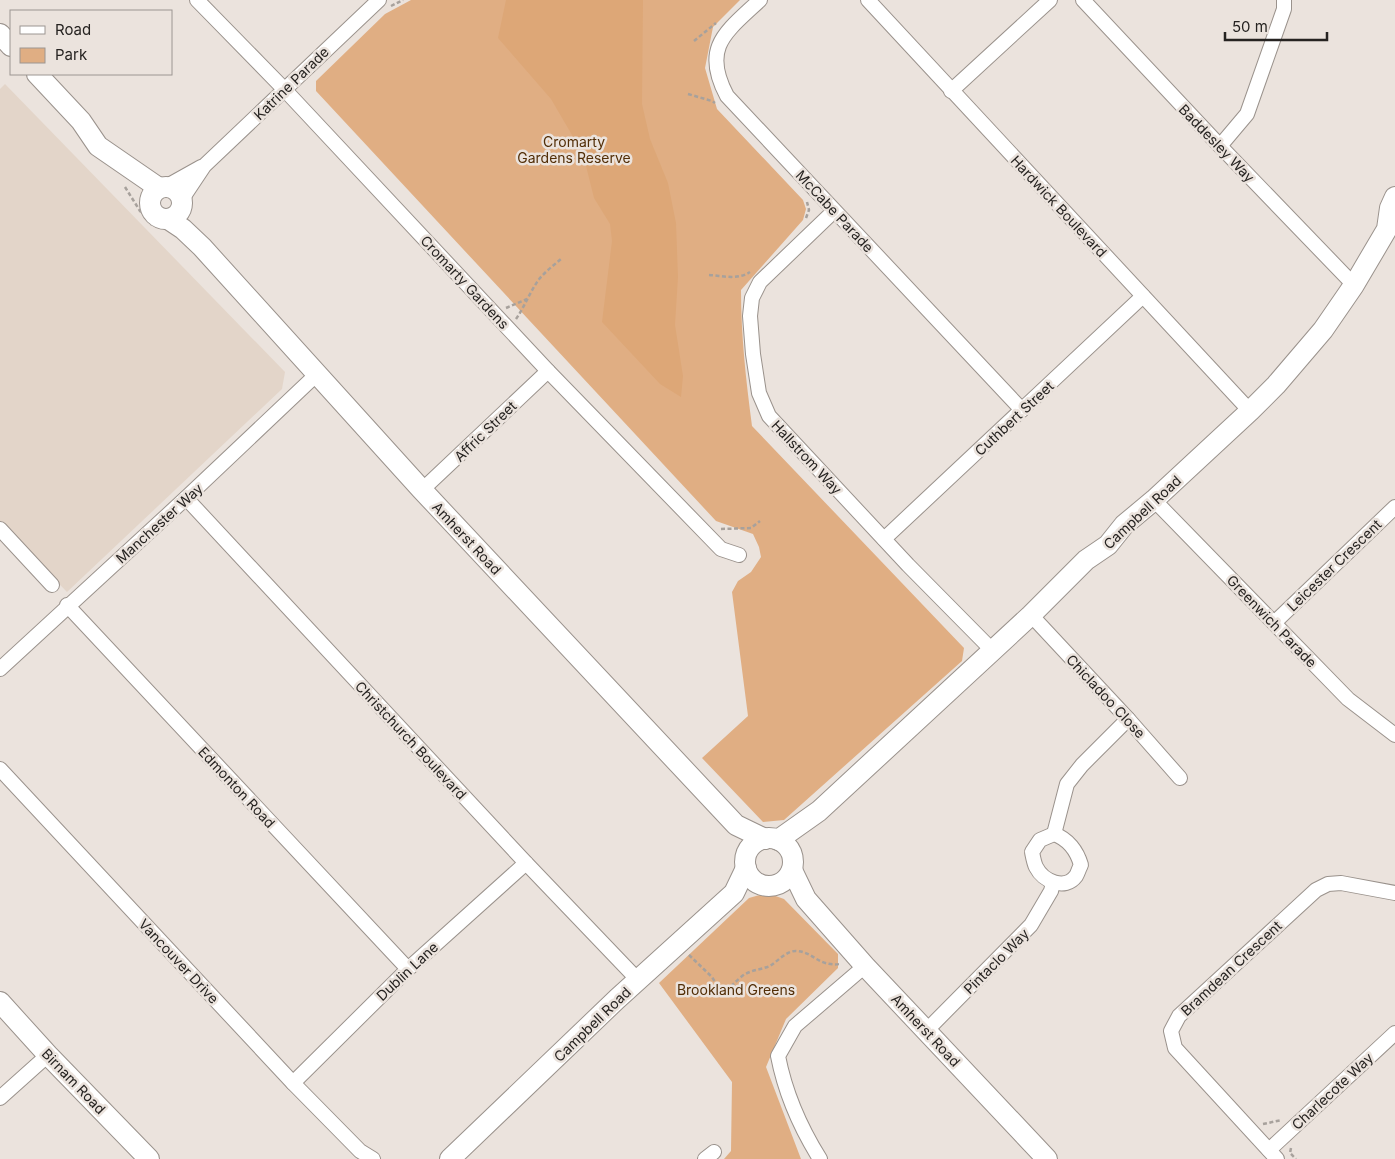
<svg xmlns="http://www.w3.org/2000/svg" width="1395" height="1159" viewBox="0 0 1395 1159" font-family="Inter,sans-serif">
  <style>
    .built { fill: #e3d5c9 }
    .green { fill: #e0ae83 }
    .forest { fill: #dda777 }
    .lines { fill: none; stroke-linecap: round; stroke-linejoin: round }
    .street-casing { stroke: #9a928c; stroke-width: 16 }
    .secondary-casing { stroke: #9a928c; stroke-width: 22 }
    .path { stroke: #a7a19c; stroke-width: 2.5; stroke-dasharray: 4 2.5; stroke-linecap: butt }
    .street { stroke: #fff; stroke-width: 14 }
    .secondary { stroke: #fff; stroke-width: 20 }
    .labels { text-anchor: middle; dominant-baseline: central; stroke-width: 5; stroke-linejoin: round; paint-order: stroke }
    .street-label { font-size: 14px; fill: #262321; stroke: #ebe3dd }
    .park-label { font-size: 14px; fill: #522e07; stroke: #ebe3dd }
  </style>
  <rect width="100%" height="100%" fill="#ebe3dd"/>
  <polygon class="built" points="5,84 285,372 282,389 67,592 0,523 0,89"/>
  <g class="green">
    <path d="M411 0H740L713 27 705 68 717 109 803 200 806 209 803 220 741 290C741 336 746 380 752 426L964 648 962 661 784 820 763 822 702 758 748 716 732 592 738 581 751 572 761 557 759 547 753 534 716 521 316 91V81L385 14Z"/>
    <polygon points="767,893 784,899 838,954 838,968 786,1019 766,1067 801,1159 724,1159 731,1151 732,1082 659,983 749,898"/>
  </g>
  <polygon class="forest" points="506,0 643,0 642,104 650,139 668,183 676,223 678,277 675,325 683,376 681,397 660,384 602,322 612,241 610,224 594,198 585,162 579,147 551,99 498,38"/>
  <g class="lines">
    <g class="street-casing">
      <g id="street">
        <polyline points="197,0 284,89 548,371 721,549 739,555"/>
        <path d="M760 0C726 32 701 47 727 96L1022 410"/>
        <polyline points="868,0 1250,411"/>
        <polyline points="1083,0 1220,146 1354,285"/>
        <polyline points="951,91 1050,0"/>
        <polyline points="1220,146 1247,114 1284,9 1284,0"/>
        <polyline points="167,186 201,167"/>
        <polyline points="182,199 204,166 379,0"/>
        <polyline points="834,211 760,282 752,298 750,316 753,354 759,393 769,416 908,565 992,650"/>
        <polyline points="422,490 548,371"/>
        <polyline points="186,498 526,863 638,980"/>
        <polyline points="1154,500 1348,699 1395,735"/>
        <polyline points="0,529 52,585"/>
        <polyline points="884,539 1143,296"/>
        <polyline points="67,605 408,969"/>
        <polyline points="1031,615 1128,719 1180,778"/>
        <polyline points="1274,623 1395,507"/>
        <polyline points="0,669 186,498 316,375"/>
        <polyline points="0,769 293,1083 360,1151 373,1159"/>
        <path d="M1054 834C1068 839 1077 851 1081 865 1079 868 1078 873 1076 876 1065 891 1043 881 1036 867 1034 863 1033 857 1032 852L1040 840Z"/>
        <polyline points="1054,834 1067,784 1082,765 1128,719"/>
        <polyline points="926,1031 1031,925 1051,891 1053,883"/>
        <polyline points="293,1083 408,969 526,863"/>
        <polyline points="0,1098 48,1055"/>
        <polyline points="1269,1150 1395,1033"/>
        <polyline points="705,1159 714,1152"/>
        <path d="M820 1159C800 1127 785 1092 778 1056L795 1026 865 966"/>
        <polyline points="1277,1159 1175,1048 1171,1031 1179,1016 1316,890 1328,884 1341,883 1395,893"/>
      </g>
    </g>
    <g class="secondary-casing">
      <g id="secondary">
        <polyline points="0,34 11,46"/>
        <polyline points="37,74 81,121 98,146 159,188"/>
        <circle cx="166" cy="203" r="16"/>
        <polyline points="168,219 183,229 202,247 422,490 736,825 765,839"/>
        <circle cx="769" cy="862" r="24"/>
        <polyline points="778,840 819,811 1031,615 1086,560 1108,545 1124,525 1154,500 1250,411 1276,385 1323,330 1354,285 1387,229 1390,208 1395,197"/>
        <polyline points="792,870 806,899 865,966 1047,1159"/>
        <polyline points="0,1002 48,1055 149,1159"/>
        <polyline points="450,1159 617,999 734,893 746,868"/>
      </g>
    </g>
    <g class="path">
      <polyline points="391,6 403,0"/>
      <polyline points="694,41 716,23"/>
      <polyline points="688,94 712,101 715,103"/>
      <polyline points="125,187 140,211 152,225"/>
      <polyline points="806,218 809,210 807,202"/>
      <path d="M709 275C723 276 738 280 750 272"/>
      <polyline points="506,308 527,299"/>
      <path d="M516 319C525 306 530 291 540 278 546 271 554 265 561 259"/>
      <polyline points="721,529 751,528 760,521"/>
      <path d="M689 955 712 977 718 987 726 990C732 986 735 982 741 977 749 970 760 970 770 966 778 961 787 950 797 951 813 952 819 967 840 964"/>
      <polyline points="1263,1124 1282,1120"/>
      <polyline points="1291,1148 1290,1153 1296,1159"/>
    </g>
    <use href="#street" class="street"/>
    <use href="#secondary" class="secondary"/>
  </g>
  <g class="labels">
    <g class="street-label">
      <text transform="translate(291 83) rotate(-44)">Katrine Parade</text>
      <text transform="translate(1217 143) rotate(46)">Baddesley Way</text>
      <text transform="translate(1059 206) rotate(47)">Hardwick Boulevard</text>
      <text transform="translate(835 211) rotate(47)">McCabe Parade</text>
      <text transform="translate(465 282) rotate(47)">Cromarty Gardens</text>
      <text transform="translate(1014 418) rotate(-43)">Cuthbert Street</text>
      <text transform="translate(485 431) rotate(-44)">Affric Street</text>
      <text transform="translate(807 457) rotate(47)">Hallstrom Way</text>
      <text transform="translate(1142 512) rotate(-43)">Campbell Road</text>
      <text transform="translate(159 523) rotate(-42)">Manchester Way</text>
      <text transform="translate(467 538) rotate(47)">Amherst Road</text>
      <text transform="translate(1334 565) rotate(-44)">Leicester Crescent</text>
      <text transform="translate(1272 621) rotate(46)">Greenwich Parade</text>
      <text transform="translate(1106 696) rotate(47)">Chicladoo Close</text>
      <text transform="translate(411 740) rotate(47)">Christchurch Boulevard</text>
      <text transform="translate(237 787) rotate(47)">Edmonton Road</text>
      <text transform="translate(179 961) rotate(47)">Vancouver Drive</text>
      <text transform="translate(996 961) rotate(-45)">Pintaclo Way</text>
      <text transform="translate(1231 968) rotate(-43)">Bramdean Crescent</text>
      <text transform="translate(407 971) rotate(-43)">Dublin Lane</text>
      <text transform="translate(592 1024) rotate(-44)">Campbell Road</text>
      <text transform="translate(926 1030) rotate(47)">Amherst Road</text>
      <text transform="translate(74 1081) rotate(46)">Birnam Road</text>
      <text transform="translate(1332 1091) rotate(-43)">Charlecote Way</text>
    </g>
    <g class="park-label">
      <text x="574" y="141">Cromarty<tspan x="574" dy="16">Gardens Reserve</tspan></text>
      <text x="736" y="989">Brookland Greens</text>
    </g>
  </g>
  <rect x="10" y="10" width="162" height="65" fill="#ebe3dd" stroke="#9c9692"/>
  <rect x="20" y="26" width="25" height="8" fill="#ffffff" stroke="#9c9692"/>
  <text x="55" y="35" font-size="15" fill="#262321">Road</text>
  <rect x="20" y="48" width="25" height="15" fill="#e0ae83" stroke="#9c9692"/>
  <text x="55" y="60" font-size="15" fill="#262321">Park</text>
  <path d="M1225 32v8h102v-8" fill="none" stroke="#262321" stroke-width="2.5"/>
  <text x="1232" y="32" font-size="15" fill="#262321" stroke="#ebe3dd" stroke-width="4" paint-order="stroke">50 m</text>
</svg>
